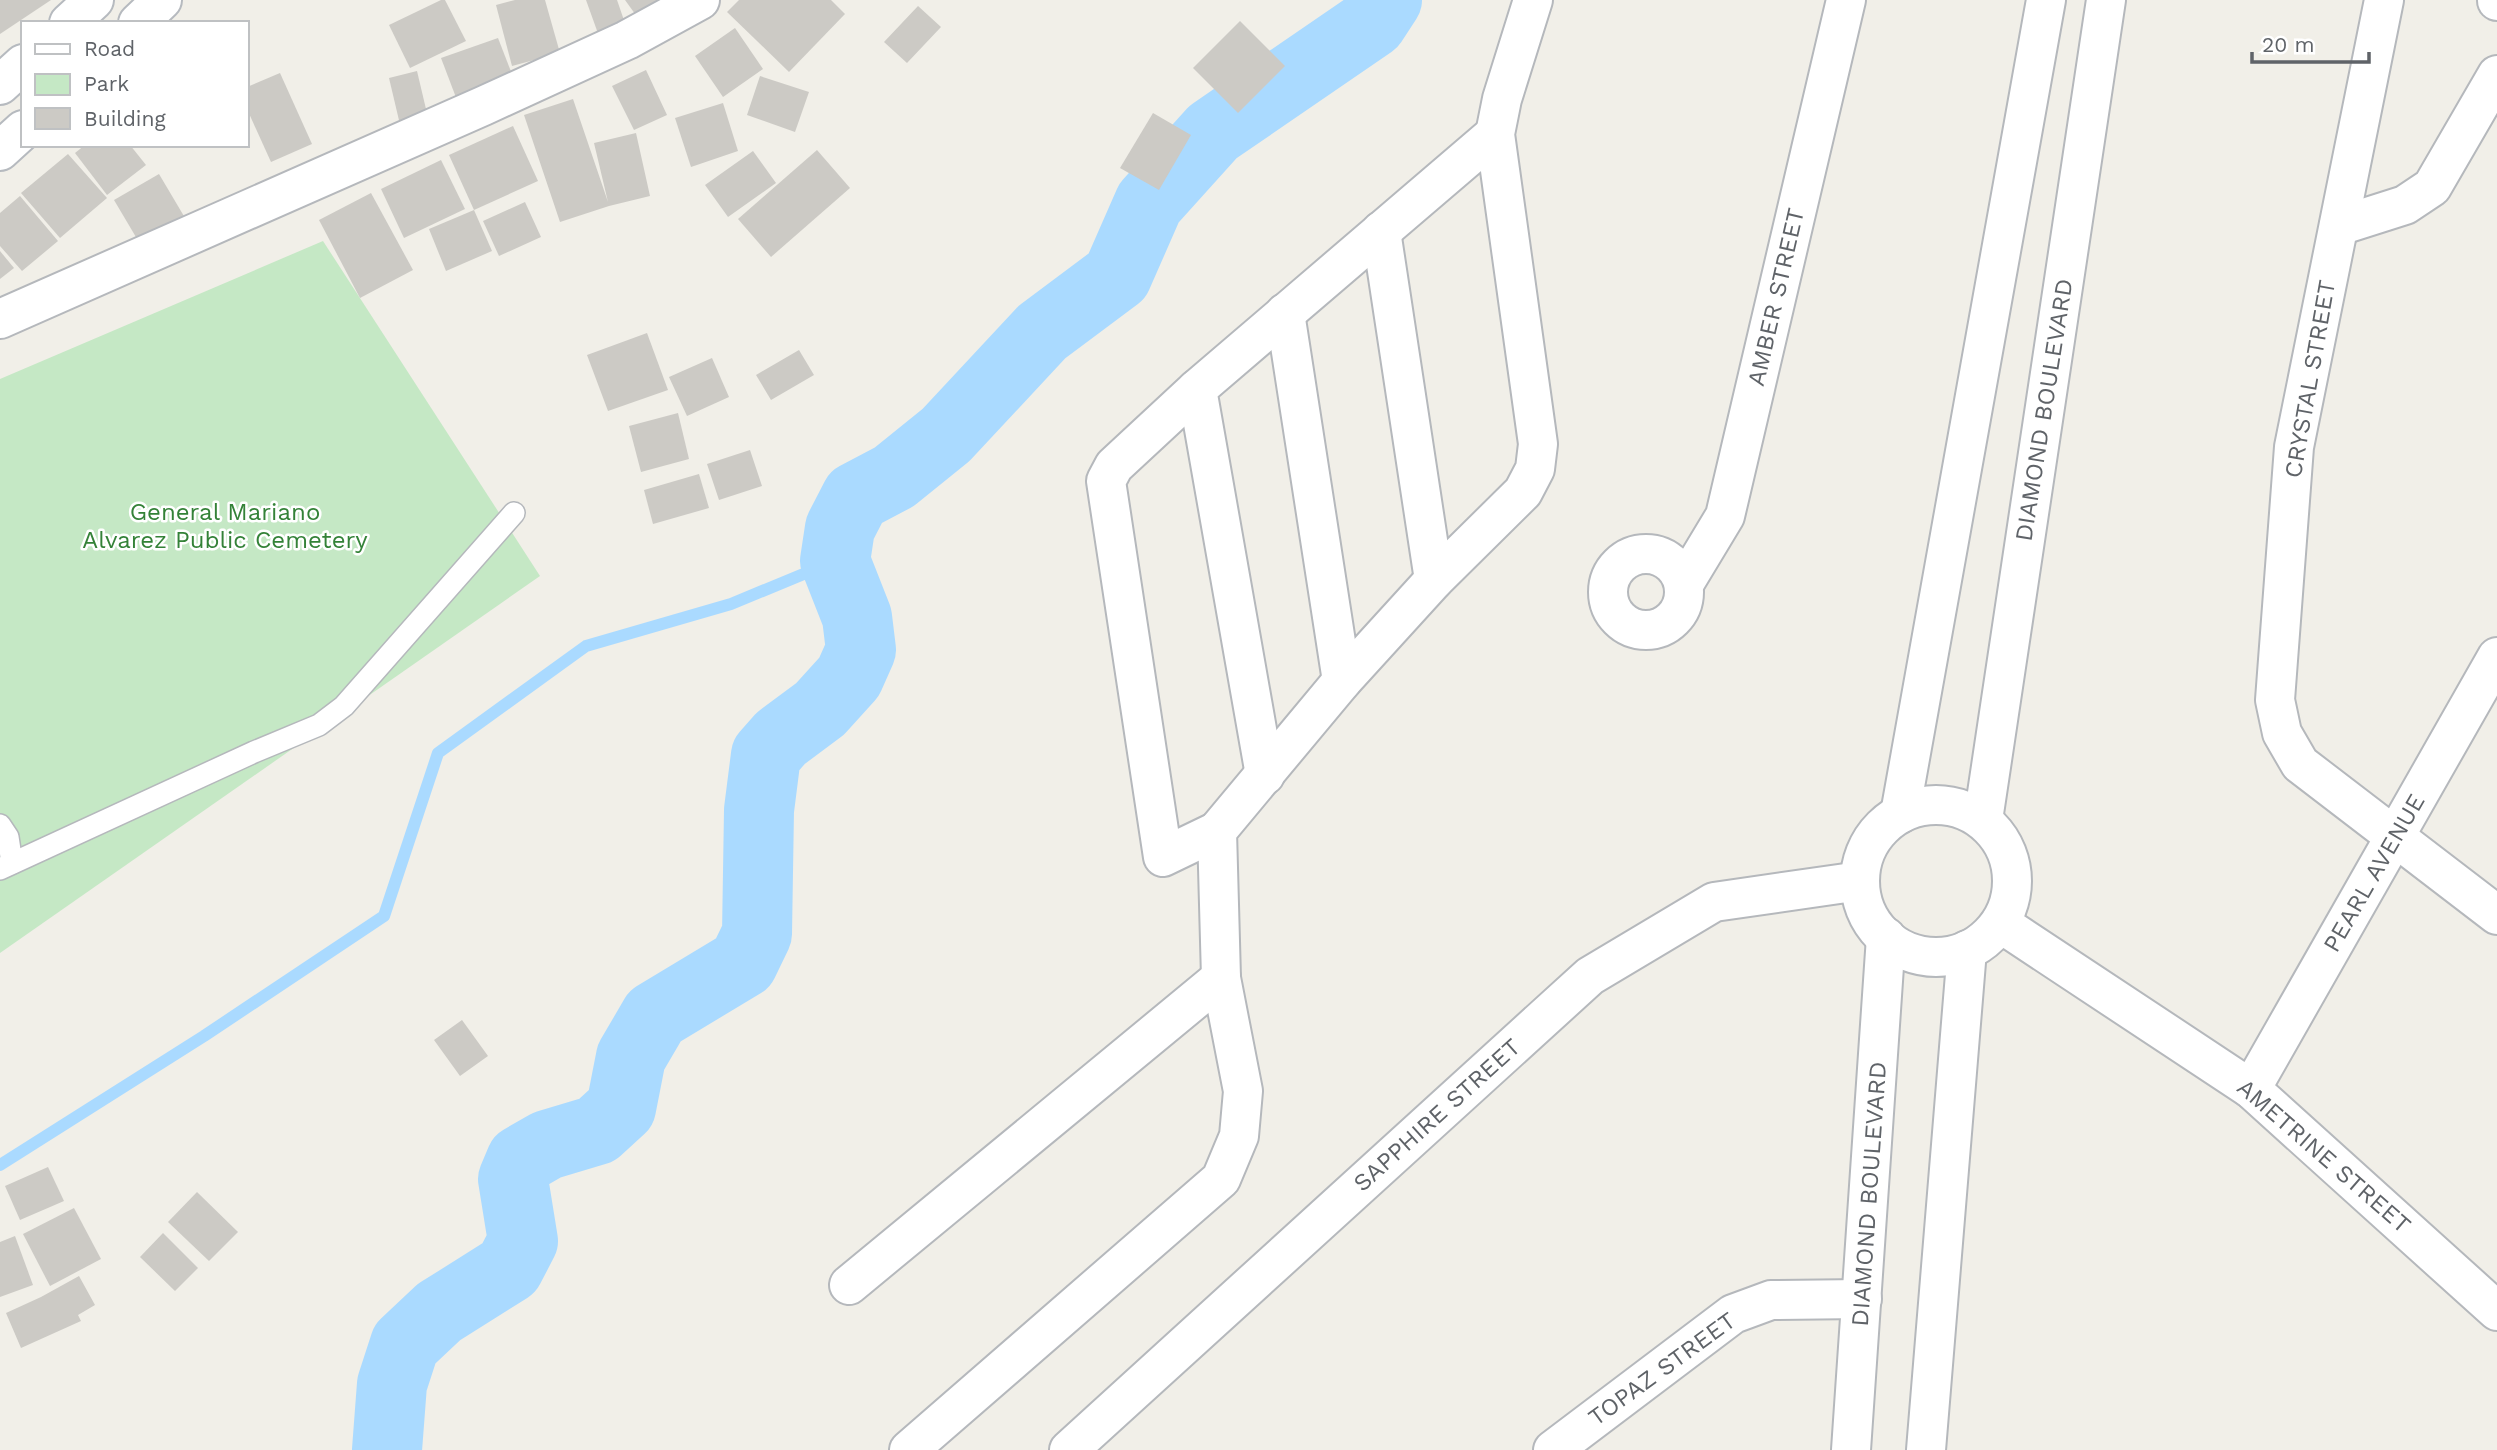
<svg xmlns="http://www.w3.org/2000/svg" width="2497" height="1450" viewBox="0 0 2497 1450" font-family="'Work Sans',sans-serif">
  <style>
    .green { fill: #c5e8c5 }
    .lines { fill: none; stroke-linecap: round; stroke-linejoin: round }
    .stream { stroke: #aadaff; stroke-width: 12 }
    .river { stroke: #aadaff; stroke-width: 70 }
    .building { fill: #cccac5 }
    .service-casing { stroke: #b5b8bc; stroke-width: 24 }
    .minor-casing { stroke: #b5b8bc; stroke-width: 42 }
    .secondary-casing { stroke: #b6babf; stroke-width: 42 }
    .service { stroke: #fff; stroke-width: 21 }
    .minor { stroke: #fff; stroke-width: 38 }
    .secondary { stroke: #fff; stroke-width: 38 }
    .labels { text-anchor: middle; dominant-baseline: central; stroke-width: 5; stroke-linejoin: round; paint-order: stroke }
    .street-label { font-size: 24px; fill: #5f6368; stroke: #fff }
    .park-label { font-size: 24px; fill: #348238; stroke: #fff }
  </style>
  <rect width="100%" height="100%" fill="#f1efe8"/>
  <polygon class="green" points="323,241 540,576 0,953 0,379"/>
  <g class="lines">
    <polyline class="stream" points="0,1165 204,1036 384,916 438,753 586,646 731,604 835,561"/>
    <polyline class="river" points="387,1450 392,1384 405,1344 439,1312 509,1268 523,1241 513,1179 521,1160 547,1145 597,1130 621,1108 631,1057 655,1016 743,963 757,934 759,810 766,755 781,738 820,709 849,677 861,650 857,617 835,561 840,528 856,497 894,477 946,435 1042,332 1117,276 1149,203 1213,132 1372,23 1387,0"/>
  </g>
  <g class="building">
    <polygon points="0,0 51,0 0,34"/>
    <polygon points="441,0 445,0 466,41 410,68 389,25"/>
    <polygon points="515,0 545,0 560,53 512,66 496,5"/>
    <polygon points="586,0 617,0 627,29 600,39"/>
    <polygon points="625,0 664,0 638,18"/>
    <polygon points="739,0 831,0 845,14 789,72 727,12"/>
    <polygon points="918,6 941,27 907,63 884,42"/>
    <polygon points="1240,21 1285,66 1238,113 1193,68"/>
    <polygon points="735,28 763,69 723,97 695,56"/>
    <polygon points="498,38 517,87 460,108 441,58"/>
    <polygon points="646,70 667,115 634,130 612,86"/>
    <polygon points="417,71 430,126 402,133 389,78"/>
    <polygon points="280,73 312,144 271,162 247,109 247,87"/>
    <polygon points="760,76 809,92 795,132 747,115"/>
    <polygon points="573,99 608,202 594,143 636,133 650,196 609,206 560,222 524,115"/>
    <polygon points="723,103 738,151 691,167 675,118"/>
    <polygon points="1153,113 1191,135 1159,190 1120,168"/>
    <polygon points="513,126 538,181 474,210 449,155"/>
    <polygon points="85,145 130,145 146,165 107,195 75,153"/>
    <polygon points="817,150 850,188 771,257 738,219"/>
    <polygon points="753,151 776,183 728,217 705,185"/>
    <polygon points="68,154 107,198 60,238 21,193"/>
    <polygon points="441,160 465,209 404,238 381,189"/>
    <polygon points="159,174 191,228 146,254 114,200"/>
    <polygon points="371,193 413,270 360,298 319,220"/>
    <polygon points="20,196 58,241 22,271 0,246 0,213"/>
    <polygon points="525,202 541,237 499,256 483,221"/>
    <polygon points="474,210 492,251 446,271 429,229"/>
    <polygon points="0,251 14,268 0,279"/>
    <polygon points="647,333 668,390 608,411 587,355"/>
    <polygon points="799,350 814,375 771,400 756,375"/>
    <polygon points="712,358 729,397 687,416 669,377"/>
    <polygon points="678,413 689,459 641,472 629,426"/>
    <polygon points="750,450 762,486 719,500 707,464"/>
    <polygon points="699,474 709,508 653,524 644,490"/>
    <polygon points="462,1020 488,1056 460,1076 434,1040"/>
    <polygon points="48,1167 64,1201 20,1220 5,1186"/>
    <polygon points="197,1192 238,1232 209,1261 168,1222"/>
    <polygon points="74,1208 101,1259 50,1286 23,1234"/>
    <polygon points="163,1233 198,1268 175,1291 140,1257"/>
    <polygon points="15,1236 33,1285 0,1297 0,1242"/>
    <polygon points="79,1276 95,1305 78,1315 81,1321 21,1348 6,1313 41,1297"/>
  </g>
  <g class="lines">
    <g class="service-casing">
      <g id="service">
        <polyline points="0,825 8,837 12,863"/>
        <polyline points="0,869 254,752 319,725 344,706 514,513"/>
      </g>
    </g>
    <g class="minor-casing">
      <g id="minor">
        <polyline points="2384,0 2294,447 2275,700 2282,733 2300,764 2497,915"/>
        <polyline points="2497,0 2497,1"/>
        <polyline points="2339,226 2405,205 2432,187 2497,75"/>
        <polyline points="1381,231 1434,580"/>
        <polyline points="1285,313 1342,681"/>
        <polyline points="0,319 483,106 627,40 700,0"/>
        <polyline points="1197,389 1114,466 1106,481 1163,857 1217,831"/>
        <circle cx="1646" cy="592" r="38"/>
        <polyline points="1684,584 1725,516 1846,0"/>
        <polyline points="1265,775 1197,389 1495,134"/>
        <circle cx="1936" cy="881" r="76"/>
        <polyline points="1900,814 2046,0"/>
        <polyline points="1983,820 2106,0"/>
        <polyline points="2000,923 2251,1089 2497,1311"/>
        <polyline points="2251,1089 2497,657"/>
        <polyline points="849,1285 1221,978"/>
        <polyline points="909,1450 1221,1179 1239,1136 1243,1091 1221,978 1217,831 1342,681 1434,580 1523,492 1535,469 1538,444 1495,134 1502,99 1533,0"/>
        <polyline points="1069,1450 1590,976 1714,902 1860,881"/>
        <polyline points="1553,1450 1733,1314 1771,1300 1862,1299"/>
        <polyline points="1851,1450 1886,937"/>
        <polyline points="1926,1450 1967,950"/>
      </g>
    </g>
    <g class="secondary-casing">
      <g id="secondary">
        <polyline points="69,23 94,0"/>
        <polyline points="138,23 162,0"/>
        <polyline points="0,85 23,64"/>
        <polyline points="0,151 23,130"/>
      </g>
    </g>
    <use href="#service" class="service"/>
    <use href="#minor" class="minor"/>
    <use href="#secondary" class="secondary"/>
  </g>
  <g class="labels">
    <g class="street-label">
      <text transform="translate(1776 297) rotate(-77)">AMBER STREET</text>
      <text transform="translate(2310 379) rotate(-80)">CRYSTAL STREET</text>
      <text transform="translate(2044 410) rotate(-81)">DIAMOND BOULEVARD</text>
      <text transform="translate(2374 873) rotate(-60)">PEARL AVENUE</text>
      <text transform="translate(1437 1115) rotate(-42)">SAPPHIRE STREET</text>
      <text transform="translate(2324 1156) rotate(41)">AMETRINE STREET</text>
      <text transform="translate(1869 1194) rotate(-86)">DIAMOND BOULEVARD</text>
      <text transform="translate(1662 1369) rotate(-36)">TOPAZ STREET</text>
    </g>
    <g class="park-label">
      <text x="225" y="512">General Mariano<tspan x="225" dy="28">Alvarez Public Cemetery</tspan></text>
    </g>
  </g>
  <rect x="21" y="21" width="228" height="126" fill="#ffffff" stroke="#bfc1c3" stroke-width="2"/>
  <rect x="35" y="44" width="35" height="10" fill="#ffffff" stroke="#bfc1c3" stroke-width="2"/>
  <text x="84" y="56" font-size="21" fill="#5f6368">Road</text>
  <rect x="35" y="74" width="35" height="21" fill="#c5e8c5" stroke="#bfc1c3" stroke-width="2"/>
  <text x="84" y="91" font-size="21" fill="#5f6368">Park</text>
  <rect x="35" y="108" width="35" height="21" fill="#cccac5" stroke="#bfc1c3" stroke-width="2"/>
  <text x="84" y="126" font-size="21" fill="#5f6368">Building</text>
  <path d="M2252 52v10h117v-10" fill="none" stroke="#5f6368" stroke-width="3.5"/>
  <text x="2262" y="52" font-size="21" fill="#5f6368" stroke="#ffffff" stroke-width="5" paint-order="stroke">20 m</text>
</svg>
